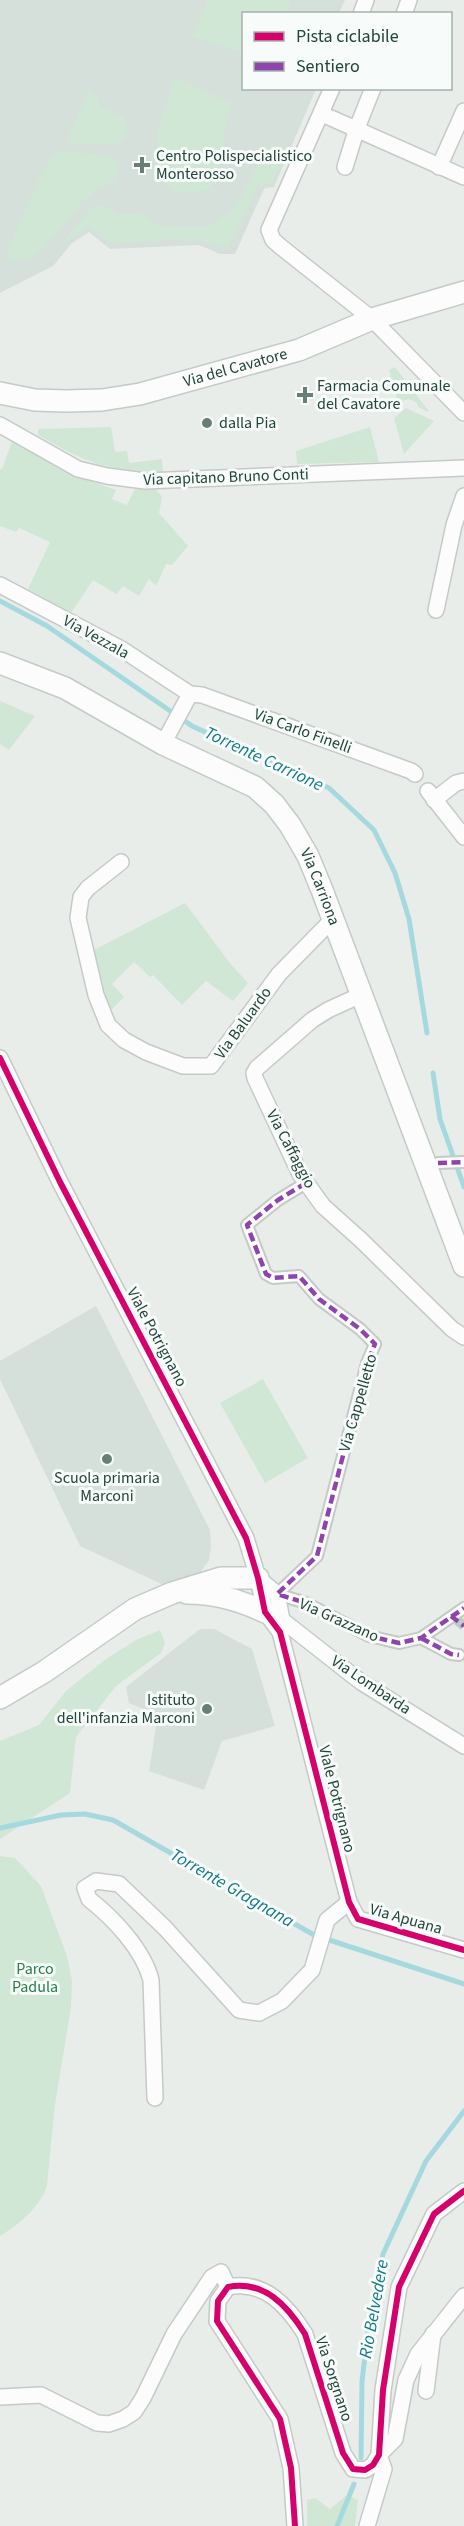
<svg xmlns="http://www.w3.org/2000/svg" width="464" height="2526" viewBox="0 0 464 2526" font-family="'Source Sans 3',sans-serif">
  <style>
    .built { fill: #d5e0da }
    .green { fill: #d0e7d6 }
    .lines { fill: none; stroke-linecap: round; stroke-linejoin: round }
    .stream { stroke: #a6d9de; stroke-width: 5 }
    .pedestrian-tunnel { stroke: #c0cbc7; stroke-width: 10; stroke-dasharray: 10 5; stroke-linecap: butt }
    .pedestrian-casing { stroke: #c5cac7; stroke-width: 14 }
    .minor-casing { stroke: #c5cac7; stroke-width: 18 }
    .secondary-casing { stroke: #c3cbc7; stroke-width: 24 }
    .pedestrian { stroke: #fcfcfc; stroke-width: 10 }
    .minor { stroke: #fcfcfc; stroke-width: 15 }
    .secondary { stroke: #fcfcfc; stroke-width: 21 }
    .quiet { stroke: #8e44ad; stroke-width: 4.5; stroke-dasharray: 9 4.5; stroke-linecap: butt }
    .cycleway-casing { stroke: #f7fbf9; stroke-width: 10 }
    .cycleway { stroke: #d6006c; stroke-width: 6 }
    .poi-dot { fill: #677f77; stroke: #f7fbf9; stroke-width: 2 }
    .labels { text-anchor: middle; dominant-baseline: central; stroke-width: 6; stroke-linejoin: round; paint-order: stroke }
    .poi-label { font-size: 16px; fill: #224439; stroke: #f7fbf9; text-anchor: start }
    .street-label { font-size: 16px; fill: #224439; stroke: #f7fbf9 }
    .park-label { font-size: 16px; fill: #278045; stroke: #f7fbf9 }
    .water-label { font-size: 18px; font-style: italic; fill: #157a87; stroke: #f7fbf9 }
  </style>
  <rect width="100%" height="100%" fill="#e8edea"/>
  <g class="built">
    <polygon points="0,0 345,0 339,13 243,14 243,88 316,89 274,187 265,188 263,191 235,254 220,254 199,245 110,249 89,232 72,243 53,266 0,293"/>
    <polygon points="96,1306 210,1530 211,1547 209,1560 200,1573 186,1581 166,1586 80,1546 0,1379 0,1361"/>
    <polygon points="200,1629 214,1629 252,1649 275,1726 222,1741 204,1790 149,1771 158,1715 129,1703 126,1687"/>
  </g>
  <g class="green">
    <polygon points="208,0 290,0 287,13 243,14 242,52 192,37"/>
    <path d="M175 77 231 104 223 138 226 153 210 188C178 202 155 188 156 151 157 126 168 100 175 77Z"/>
    <polygon points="89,90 99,98 99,106 123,117 128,132 119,144 66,143"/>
    <polygon points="271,143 285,149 272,182 257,187 228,247 193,239 111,243 88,226 59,247 92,207 105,206 119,215 139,213 161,226 210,226 234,209"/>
    <path d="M68 151 112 157 119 165C115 189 112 181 97 190 70 207 58 241 32 257 25 261 17 261 9 260L7 251 40 178 54 154Z"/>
    <polygon points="395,367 428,410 428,412 418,407 417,403 409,399 398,402 389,370"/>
    <polygon points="406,408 434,421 404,454 394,418"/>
    <path d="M111 427 115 452 127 451 129 463 162 459 163 472C105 471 87 463 38 435V429Z"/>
    <polygon points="370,427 379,462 297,464 296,451"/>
    <polygon points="13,439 79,477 116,490 112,499 127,505 136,487 155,488 162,497 159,513 188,546 172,565 166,564 156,586 149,579 139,596 123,586 116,594 93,580 71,613 28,589 50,542 19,528 16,532 0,526 0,469 2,469"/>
    <polygon points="0,701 35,716 9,750 0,744"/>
    <polygon points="185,903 229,962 248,983 233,1001 206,981 182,1005 153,975 150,977 134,962 112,984 124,997 112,1009 104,1001 92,951"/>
    <polygon points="263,1379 308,1458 265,1483 220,1403"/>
    <polygon points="160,1630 165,1643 161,1653 116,1686 76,1737 70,1793 0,1839 0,1741 39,1725 66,1691 106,1659 136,1640"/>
    <path d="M0 1856 15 1858 41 1886 67 1956 72 1981 71 2007 55 2105 47 2186C39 2208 20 2224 0 2236Z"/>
    <polygon points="347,2495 358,2500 355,2526 307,2526 307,2500 315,2498 330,2509"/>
  </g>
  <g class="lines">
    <g class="stream">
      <polyline points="0,601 47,626 192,726 329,788 374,830 395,873 409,919 427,1033"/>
      <polyline points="433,1073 440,1119 464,1187"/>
      <polyline points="0,1828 61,1815 85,1814 113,1820 314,1935 464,1984"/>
      <polyline points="361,2458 362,2381 370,2315 383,2254 426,2161 464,2111"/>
      <polyline points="337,2526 354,2484"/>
    </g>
    <polyline class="pedestrian-tunnel" points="457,1620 464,1626"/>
    <g class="pedestrian-casing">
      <g id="pedestrian">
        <polyline points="438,1163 464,1162"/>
        <polyline points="306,1183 278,1200 247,1225 266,1274 273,1278 299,1276 319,1299 360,1329 375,1344 367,1363 317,1556 277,1594 306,1603 369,1636 399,1643 421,1638 464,1608"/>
        <polyline points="421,1638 451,1654 459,1655"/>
      </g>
    </g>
    <g class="minor-casing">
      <g id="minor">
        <polyline points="361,14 366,0"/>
        <polyline points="404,14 409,0"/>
        <polyline points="332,88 269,230 273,240 281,247 372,319 464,413"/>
        <polyline points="322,114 464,177"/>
        <polyline points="345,167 357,128 373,88"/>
        <polyline points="439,167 464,111"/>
        <polyline points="0,425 78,469 107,476 145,481 464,468"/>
        <polyline points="0,585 123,650 190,694 202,695 411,771 415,774"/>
        <polyline points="436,610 454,525 464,496"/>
        <polyline points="163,744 190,694"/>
        <polyline points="428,791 464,837"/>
        <polyline points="434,800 456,783 464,781"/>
        <polyline points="121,862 88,888 81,897 78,918 96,995 108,1025 124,1040 146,1052 183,1066 211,1066 279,974 334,918"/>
        <polyline points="363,994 328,1010 312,1020 257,1068 254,1073 255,1078 300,1174 323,1206 361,1240 452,1329 464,1337"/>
        <polyline points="0,1058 60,1182 246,1538 258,1578 265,1612 280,1632 349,1902 358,1919 464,1950"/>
        <polyline points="258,1578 277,1594 282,1620 280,1629"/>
        <polyline points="282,1620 361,1682 464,1746"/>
        <path d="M155 2098 151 1980C143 1949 113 1918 89 1899L85 1888 96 1881 119 1884 165 1928 239 2010 259 2013 282 2001 312 1970 327 1920 349 1902"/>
        <polyline points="426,2391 433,2334"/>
        <polyline points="0,2397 41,2395 97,2423 109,2424 123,2419 134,2412 143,2398 174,2334 212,2277 221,2272 228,2287"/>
        <path d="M295 2526 291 2468 280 2419 217 2321 218 2301 228 2287C264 2280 287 2305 305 2334L343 2453 353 2469 365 2470 373 2465 379 2455 383 2390 399 2287 434 2214 464 2191"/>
        <polyline points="367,2526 384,2469 379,2455 395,2439 406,2380 418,2354 464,2296"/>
      </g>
    </g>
    <g class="secondary-casing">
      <g id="secondary">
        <path id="s1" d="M0 393 35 400 66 401 102 400 140 394 299 350 372 319 464 292"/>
        <path id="s2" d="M0 663 65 688 163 744 255 787 274 804 290 825 308 856 322 890 464 1266"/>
        <path d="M187 1593C216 1593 240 1600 265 1612"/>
        <polyline points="0,1698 44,1672 135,1609 172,1593 221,1578 258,1578"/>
      </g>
    </g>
    <use href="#pedestrian" class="pedestrian"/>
    <use href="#minor" class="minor"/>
    <use href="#secondary" class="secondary"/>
    <g class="quiet">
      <polyline points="438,1163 464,1162"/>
      <polyline points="306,1183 278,1200 247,1225 266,1274 273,1278 299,1276 319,1299 360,1329 375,1344 367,1363 317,1556 277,1594 306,1603 369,1636 399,1643 421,1638 464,1608"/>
      <polyline points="451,1616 464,1626"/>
      <polyline points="421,1638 451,1654 459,1655"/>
    </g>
    <g class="cycleway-casing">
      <g id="cycleway">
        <polyline points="0,1058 60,1182 246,1538 258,1578 265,1612 280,1632 349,1902 358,1919 464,1950"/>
        <path d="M295 2526 291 2468 280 2419 217 2321 218 2301 228 2287C264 2280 287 2305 305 2334L343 2453 353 2469 365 2470 373 2465 379 2455 383 2390 399 2287 434 2214 464 2191"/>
      </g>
    </g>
    <use href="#cycleway" class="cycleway"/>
  </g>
  <g class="poi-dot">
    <path d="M139 156h6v6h6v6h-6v6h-6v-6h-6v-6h6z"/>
    <path d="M302 386h6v6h6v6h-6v6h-6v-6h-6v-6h6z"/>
    <circle cx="207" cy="423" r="6"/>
    <circle cx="107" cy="1459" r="6"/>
    <circle cx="207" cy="1709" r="6"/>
  </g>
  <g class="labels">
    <g class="poi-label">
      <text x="156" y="156">Centro Polispecialistico<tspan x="156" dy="18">Monterosso</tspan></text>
      <text x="317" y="386">Farmacia Comunale<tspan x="317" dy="18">del Cavatore</tspan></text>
      <text x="219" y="423">dalla Pia</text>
      <text x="107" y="1478" text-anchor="middle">Scuola primaria<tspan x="107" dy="18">Marconi</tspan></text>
      <text x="195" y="1700" text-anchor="end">Istituto<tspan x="195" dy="18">dell'infanzia Marconi</tspan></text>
    </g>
    <g class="street-label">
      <text stroke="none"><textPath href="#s1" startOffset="240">Via del Cavatore</textPath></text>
      <text transform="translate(226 477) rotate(-2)">Via capitano Bruno Conti</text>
      <text transform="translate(96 637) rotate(29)">Via Vezzala</text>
      <text transform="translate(303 731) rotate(20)">Via Carlo Finelli</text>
      <text stroke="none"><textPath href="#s2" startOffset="405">Via Carriona</textPath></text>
      <text transform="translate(243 1023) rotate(-54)">Via Baluardo</text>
      <text transform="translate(291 1149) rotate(62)">Via Caffaggio</text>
      <text transform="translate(157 1337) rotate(62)">Viale Potrignano</text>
      <text transform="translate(358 1403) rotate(-74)">Via Cappelletto</text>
      <text transform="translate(339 1620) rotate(24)">Via Grazzano</text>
      <text transform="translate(371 1685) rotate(34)">Via Lombarda</text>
      <text transform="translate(337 1799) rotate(76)">Viale Potrignano</text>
      <text transform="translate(406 1919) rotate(16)">Via Apuana</text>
      <text transform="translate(334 2379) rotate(72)">Via Sorgnano</text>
    </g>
    <g class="park-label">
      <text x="35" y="1969">Parco<tspan x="35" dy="18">Padula</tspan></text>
    </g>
    <g class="water-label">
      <text transform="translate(264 759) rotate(25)">Torrente Carrione</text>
      <text transform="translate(232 1888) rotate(30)">Torrente Gragnana</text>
      <text transform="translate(374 2309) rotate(-80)">Rio Belvedere</text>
    </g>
  </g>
  <rect x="242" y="12" width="210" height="78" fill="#f7fbf9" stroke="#a2b2ac" stroke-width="1.5"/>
  <rect x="254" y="32" width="30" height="9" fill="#d6006c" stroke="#a2b2ac" stroke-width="1.5"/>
  <text x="296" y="42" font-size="18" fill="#224439">Pista ciclabile</text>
  <rect x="254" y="62" width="30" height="9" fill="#8e44ad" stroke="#a2b2ac" stroke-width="1.5"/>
  <text x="296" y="72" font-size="18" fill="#224439">Sentiero</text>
</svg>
